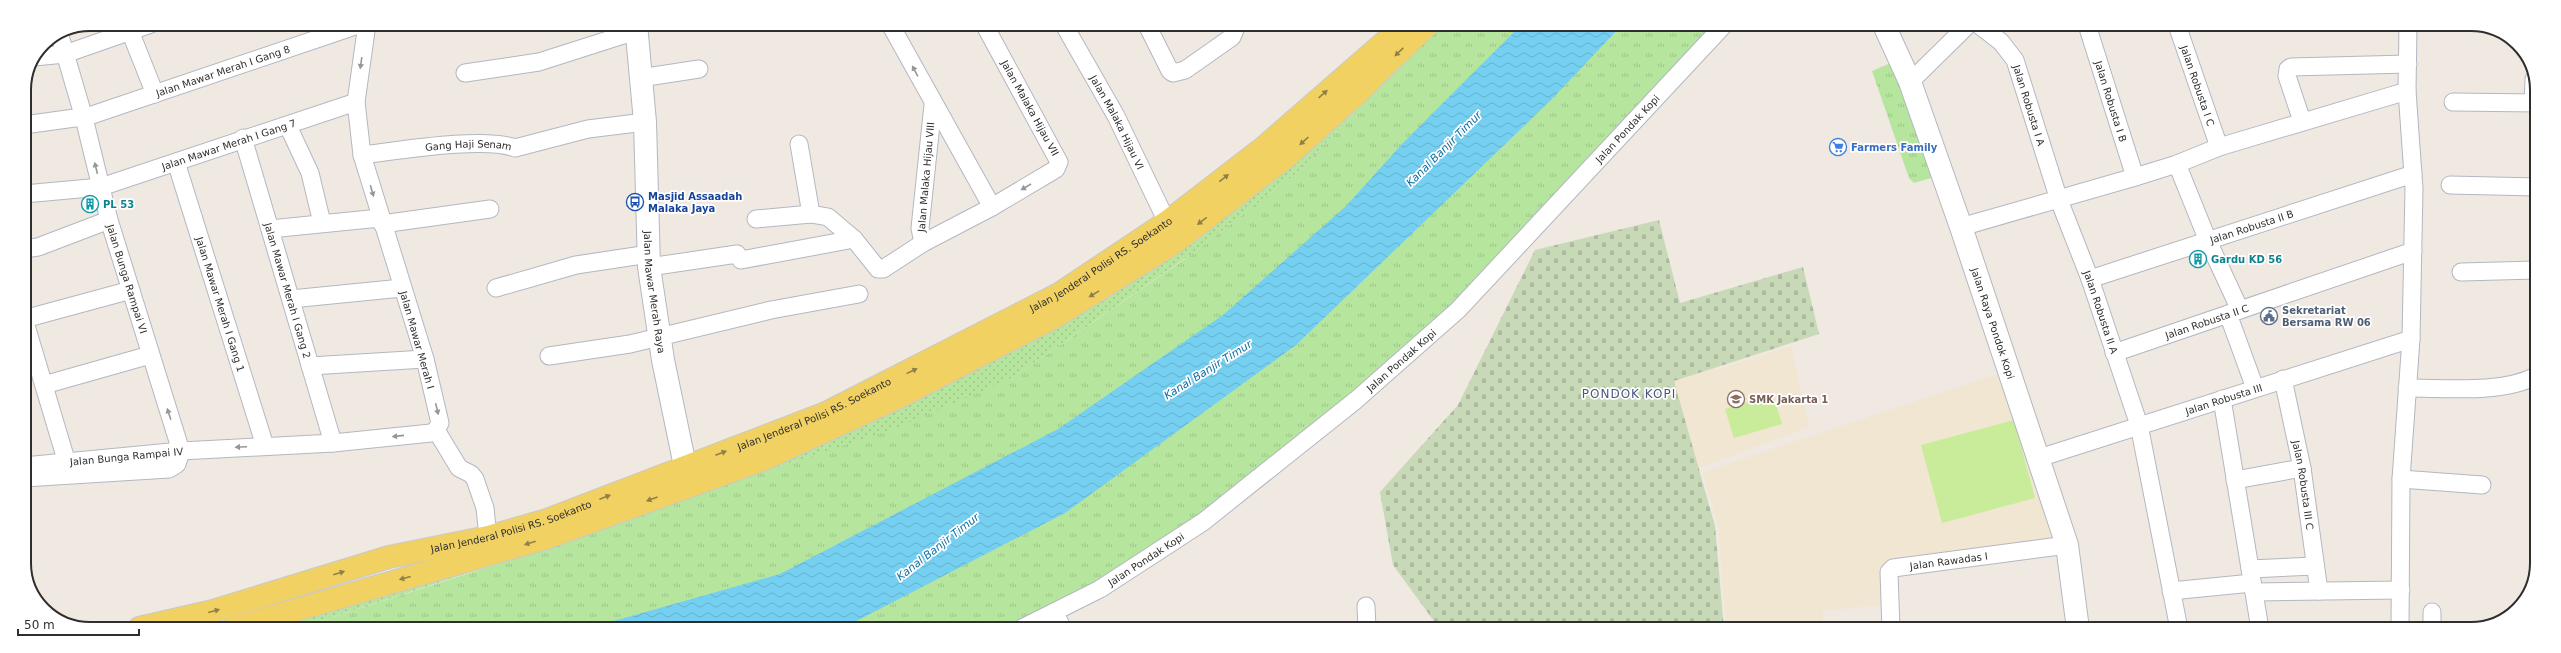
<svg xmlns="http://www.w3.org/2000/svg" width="2561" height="653" viewBox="0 0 2561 653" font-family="'DejaVu Sans',sans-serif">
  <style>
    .education { fill: #f0e6d1 }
    .grass { fill: url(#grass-tufts) }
    .cemetery { fill: url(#cemetery-stones) }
    .park { fill: url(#park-dots) }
    .pitch { fill: #c9ec9a }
    .water { fill: url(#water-waves) }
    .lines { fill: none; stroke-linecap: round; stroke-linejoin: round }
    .street-casing { stroke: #b4b7c1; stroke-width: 19 }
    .secondary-casing { stroke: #b4b7c1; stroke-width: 24 }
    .primary-casing { stroke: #c9c9c9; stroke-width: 24 }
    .street { stroke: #fff; stroke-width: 17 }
    .secondary { stroke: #fff; stroke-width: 22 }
    .primary { stroke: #f2d163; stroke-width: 22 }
    .oneway { fill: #908048 }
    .oneway2 { fill: #969696 }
    .labels { text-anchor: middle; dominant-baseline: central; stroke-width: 3.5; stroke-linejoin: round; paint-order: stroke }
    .street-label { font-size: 10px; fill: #2e2e2e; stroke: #fff }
    .shop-label { font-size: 10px; font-weight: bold; fill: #366cbe; stroke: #fff; text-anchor: start }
    .transit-label { font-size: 10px; font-weight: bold; fill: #164399; stroke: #fff; text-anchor: start }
    .culture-label { font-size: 10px; font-weight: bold; fill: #0d838f; stroke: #fff; text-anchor: start }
    .service-label { font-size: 10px; font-weight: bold; fill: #4e5e75; stroke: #fff; text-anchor: start }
    .education-label { font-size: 10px; font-weight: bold; fill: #785e54; stroke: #fff; text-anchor: start }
    .water-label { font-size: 11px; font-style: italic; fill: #0d6fa3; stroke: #fff }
    .quarter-label { font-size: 12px; letter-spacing: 1px; fill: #4d5680; stroke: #fff }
    .rim { fill: none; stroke: #2e2e2e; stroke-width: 2 }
  </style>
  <defs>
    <pattern id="grass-tufts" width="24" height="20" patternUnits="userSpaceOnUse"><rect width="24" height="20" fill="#b6e59e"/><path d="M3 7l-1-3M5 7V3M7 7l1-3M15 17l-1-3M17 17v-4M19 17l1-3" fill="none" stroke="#9dc588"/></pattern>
    <pattern id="cemetery-stones" width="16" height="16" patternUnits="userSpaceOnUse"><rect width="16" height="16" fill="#c8d9b8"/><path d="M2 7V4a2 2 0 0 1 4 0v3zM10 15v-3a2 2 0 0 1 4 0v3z" fill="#acbb9e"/></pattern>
    <pattern id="park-dots" width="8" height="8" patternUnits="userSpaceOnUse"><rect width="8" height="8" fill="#b6e59e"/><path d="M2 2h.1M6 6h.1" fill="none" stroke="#9dc588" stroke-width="1.8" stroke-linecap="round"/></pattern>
    <pattern id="water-waves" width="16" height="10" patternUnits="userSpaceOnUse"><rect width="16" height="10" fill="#75cff0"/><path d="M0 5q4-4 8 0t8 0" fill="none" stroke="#66b2ce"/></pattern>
  </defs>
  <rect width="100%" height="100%" fill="#efe9e1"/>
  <g class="education">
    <polygon points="1791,346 1809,427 1691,471 1661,372 1710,356 1715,370"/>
    <polygon points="2010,370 2058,545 1889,565 1889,604 1823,611 1823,629 1726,629 1718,524 1703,472"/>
  </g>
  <g class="grass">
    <polygon points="1437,25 1724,25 1490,276 1203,522 1022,628 299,628 563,543 710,489 823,452 1012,378 1185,259 1298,172"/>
    <polygon points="1900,59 1941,175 1914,183 1909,178 1872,71"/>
  </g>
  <polygon class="cemetery" points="1659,220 1680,303 1803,267 1819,334 1674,381 1715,526 1724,629 1439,628 1393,565 1380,492 1458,405 1535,250"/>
  <polygon class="park" points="1437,25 1298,172 1193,253 1012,378 891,430 710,489 520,556 299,628 233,628 297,608 899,397"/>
  <g class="pitch">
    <polygon points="1773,395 1782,424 1734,438 1725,409"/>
    <polygon points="2014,420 2035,498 1942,523 1921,445"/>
  </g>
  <polygon class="water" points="1521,25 1622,25 1551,100 1296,345 1065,513 843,628 589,628 780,574 1058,429 1223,315 1346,206 1402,144"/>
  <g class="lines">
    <g class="street-casing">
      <g id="street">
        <polyline points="890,24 992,207"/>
        <path id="s1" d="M1064 25 1116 116 1167 222"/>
        <polyline points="1147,25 1170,71 1173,73 1185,70 1232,37 1235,30 1234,25"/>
        <path id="s2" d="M1979 25 2001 42 2015 60 2059 200 2090 279 2139 425 2179 629"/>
        <path id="s3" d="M2087 25 2135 177"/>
        <path id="s4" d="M2177 25 2219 147"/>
        <polyline points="130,31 155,94"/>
        <path id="s5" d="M60 36 84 118 109 220 181 451"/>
        <polyline points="34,57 65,54 151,24"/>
        <polyline points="465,73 539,62 636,31"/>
        <polyline points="640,78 699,69"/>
        <polyline points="1910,82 1968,25"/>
        <polyline points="2453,102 2537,103"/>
        <polyline points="2533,103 2534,79"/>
        <polyline points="2302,121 2287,76 2288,69 2291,67 2408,64"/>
        <path id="s6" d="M24 125 89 116 361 24"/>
        <polyline points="288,126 310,173 322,223"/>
        <path id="s7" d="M243 138 333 443"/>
        <polyline points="799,144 811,214 828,217 854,239 878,269 883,269 923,243 992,207 1056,169 1059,162 984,24"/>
        <path id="s8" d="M362 155C397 151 484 136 515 148L588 129 645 122"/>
        <path id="s9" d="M176 162 265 446"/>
        <polyline points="2177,164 2208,241 2240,310"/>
        <polyline points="2450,185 2537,187"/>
        <path id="s10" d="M24 194 101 187 356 102"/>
        <polyline points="756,219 811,214"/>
        <polyline points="382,224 490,209"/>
        <polyline points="1961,227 2135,177 2177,164 2219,147 2407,91"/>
        <polyline points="270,229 380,218"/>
        <polyline points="923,243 920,228 933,105"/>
        <polyline points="24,249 38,247 109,220"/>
        <polyline points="649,267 737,254 741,260 854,239"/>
        <polyline points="2461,272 2536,270"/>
        <path id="s11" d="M2090 279 2413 174"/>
        <polyline points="496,288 576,265 649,254"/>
        <polyline points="291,299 402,288"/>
        <polyline points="2228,314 2255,388"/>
        <polyline points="24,319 67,463"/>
        <polyline points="24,319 131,290"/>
        <path id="s12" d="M2114 353 2413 251"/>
        <polyline points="549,356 630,344 771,310 859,294"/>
        <polyline points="310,366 425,359"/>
        <path id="s13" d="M2283 379 2302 468 2319 591"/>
        <polyline points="44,385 150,355"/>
        <path d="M2407 388C2447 388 2501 394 2536 376"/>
        <polyline points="2222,399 2260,629"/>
        <polyline points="436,430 459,468 471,474 475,479 485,508 488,537"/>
        <path id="s14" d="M2036 459 2411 339"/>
        <path id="s15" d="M24 466 181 451 333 443 431 433 436 430 440 423 425 359 362 155 356 102 367 24"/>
        <polyline points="24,478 169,469 177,464 181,451"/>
        <polyline points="2401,479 2482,485"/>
        <polyline points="2235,480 2302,468"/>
        <polyline points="2250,569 2315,566"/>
        <polyline points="2171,591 2252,583"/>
        <polyline points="2254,592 2401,590"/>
        <polyline points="1366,606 1367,628"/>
        <polyline points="1055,612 1062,628"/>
        <polyline points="2432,612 2432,629"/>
        <path id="s16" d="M1022 628 1100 589 1203 522 1356 400 1458 310 1724 25"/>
        <path id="s17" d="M1891 629 1889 572 1893 568 2067 545"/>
        <polyline points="2400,629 2401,479 2411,339 2414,189 2407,91 2408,25"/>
      </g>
    </g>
    <g class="secondary-casing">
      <g id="secondary">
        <path id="s18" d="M636 24 645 122 649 267 663 360 689 485"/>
        <path id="s19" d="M1884 25 1910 82 1961 227 2067 545 2078 629"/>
      </g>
    </g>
    <g class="primary-casing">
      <g id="primary">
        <path id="s20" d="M139 628 213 611 389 557 488 537 547 520 826 413 1059 294 1167 222 1263 148 1388 39 1400 25"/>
        <polyline points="233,628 546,538 762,460 899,397 1055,317 1174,243 1285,158 1354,96 1427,25"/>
      </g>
    </g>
    <use href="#street" class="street"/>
    <use href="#secondary" class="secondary"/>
    <use href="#primary" class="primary"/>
  </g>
  <defs><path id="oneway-solid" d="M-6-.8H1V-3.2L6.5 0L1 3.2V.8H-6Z"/></defs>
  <g class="oneway">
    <use href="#oneway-solid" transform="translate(1399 52) rotate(136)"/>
    <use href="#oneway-solid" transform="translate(1323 94) rotate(-42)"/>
    <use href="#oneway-solid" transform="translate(1304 141) rotate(138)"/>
    <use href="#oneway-solid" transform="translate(1224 178) rotate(-38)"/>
    <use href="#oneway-solid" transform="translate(1202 221) rotate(142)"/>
    <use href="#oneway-solid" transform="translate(1094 294) rotate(149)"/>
    <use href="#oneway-solid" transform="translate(912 371) rotate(-26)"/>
    <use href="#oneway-solid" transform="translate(721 453) rotate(-21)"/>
    <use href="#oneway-solid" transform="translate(605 497) rotate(-21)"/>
    <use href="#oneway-solid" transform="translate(652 499) rotate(160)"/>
    <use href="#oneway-solid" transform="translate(530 543) rotate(163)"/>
    <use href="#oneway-solid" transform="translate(339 573) rotate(-17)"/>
    <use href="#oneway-solid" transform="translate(405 578) rotate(165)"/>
    <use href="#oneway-solid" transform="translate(214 611) rotate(-15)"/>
  </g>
  <g class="oneway2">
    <use href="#oneway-solid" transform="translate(361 63) rotate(98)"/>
    <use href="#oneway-solid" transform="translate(915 71) rotate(-118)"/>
    <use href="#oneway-solid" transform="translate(96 168) rotate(-104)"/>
    <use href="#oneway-solid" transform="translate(1026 187) rotate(149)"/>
    <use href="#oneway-solid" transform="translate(372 191) rotate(74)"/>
    <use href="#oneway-solid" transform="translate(437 409) rotate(77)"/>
    <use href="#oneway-solid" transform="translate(169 414) rotate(-108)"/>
    <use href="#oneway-solid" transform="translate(398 436) rotate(174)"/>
    <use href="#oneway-solid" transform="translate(241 447) rotate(177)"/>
  </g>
  <defs>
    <g id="supermarket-ring" transform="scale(0.9)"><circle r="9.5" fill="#fff" stroke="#3f7fe0" stroke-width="1.5"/><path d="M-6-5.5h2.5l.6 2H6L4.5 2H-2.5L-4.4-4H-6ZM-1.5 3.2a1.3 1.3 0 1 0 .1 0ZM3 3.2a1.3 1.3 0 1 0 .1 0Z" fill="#3f7fe0"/></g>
    <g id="bus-ring" transform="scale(0.9)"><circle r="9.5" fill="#fff" stroke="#1a4fb4" stroke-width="1.5"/><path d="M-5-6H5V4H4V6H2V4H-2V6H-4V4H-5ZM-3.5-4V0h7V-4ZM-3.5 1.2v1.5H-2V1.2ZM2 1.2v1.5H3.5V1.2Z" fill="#1a4fb4"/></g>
    <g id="building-ring" transform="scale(0.9)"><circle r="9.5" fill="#fff" stroke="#0f9aa8" stroke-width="1.5"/><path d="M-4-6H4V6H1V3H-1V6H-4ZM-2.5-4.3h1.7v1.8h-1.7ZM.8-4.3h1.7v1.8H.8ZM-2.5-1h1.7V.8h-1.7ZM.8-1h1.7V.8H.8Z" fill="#0f9aa8"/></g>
    <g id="civic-ring" transform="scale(0.9)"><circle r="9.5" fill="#fff" stroke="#5c6f8a" stroke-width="1.5"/><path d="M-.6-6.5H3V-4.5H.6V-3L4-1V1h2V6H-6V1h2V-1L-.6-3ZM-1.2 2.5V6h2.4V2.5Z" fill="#5c6f8a"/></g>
    <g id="school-ring" transform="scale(0.9)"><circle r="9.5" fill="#fff" stroke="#8d6e63" stroke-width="1.5"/><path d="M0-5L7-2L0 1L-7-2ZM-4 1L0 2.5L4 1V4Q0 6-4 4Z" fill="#8d6e63"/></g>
  </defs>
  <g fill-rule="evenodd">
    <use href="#supermarket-ring" x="1838" y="147"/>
    <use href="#bus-ring" x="635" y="202"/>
    <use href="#building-ring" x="90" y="204"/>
    <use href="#building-ring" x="2198" y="259"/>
    <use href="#civic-ring" x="2269" y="316"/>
    <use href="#school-ring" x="1736" y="399"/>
  </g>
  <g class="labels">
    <g class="street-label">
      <text stroke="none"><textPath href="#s6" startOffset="207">Jalan Mawar Merah I Gang 8</textPath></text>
      <text stroke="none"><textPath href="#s4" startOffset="64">Jalan Robusta I C</textPath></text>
      <text stroke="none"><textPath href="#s3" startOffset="80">Jalan Robusta I B</textPath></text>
      <text stroke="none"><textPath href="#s2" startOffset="98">Jalan Robusta I A</textPath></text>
      <text transform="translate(1030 108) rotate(61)">Jalan Malaka Hijau VII</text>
      <text stroke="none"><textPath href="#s1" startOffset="111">Jalan Malaka Hijau VI</textPath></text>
      <text stroke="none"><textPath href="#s16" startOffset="790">Jalan Pondak Kopi</textPath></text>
      <text stroke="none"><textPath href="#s10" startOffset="212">Jalan Mawar Merah I Gang 7</textPath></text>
      <text stroke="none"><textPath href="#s8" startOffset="107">Gang Haji Senam</textPath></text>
      <text transform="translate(926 177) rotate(-85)">Jalan Malaka Hijau VIII</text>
      <text stroke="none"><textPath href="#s11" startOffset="170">Jalan Robusta II B</textPath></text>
      <text stroke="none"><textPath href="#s20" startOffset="1034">Jalan Jenderal Polisi RS. Soekanto</textPath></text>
      <text stroke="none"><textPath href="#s5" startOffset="252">Jalan Bunga Rampai VI</textPath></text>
      <text stroke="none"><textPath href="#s7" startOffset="159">Jalan Mawar Merah I Gang 2</textPath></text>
      <text stroke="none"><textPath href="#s18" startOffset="269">Jalan Mawar Merah Raya</textPath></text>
      <text stroke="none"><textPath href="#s9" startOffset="149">Jalan Mawar Merah I Gang 1</textPath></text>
      <text stroke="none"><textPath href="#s2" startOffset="317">Jalan Robusta II A</textPath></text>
      <text stroke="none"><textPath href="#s12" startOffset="98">Jalan Robusta II C</textPath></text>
      <text stroke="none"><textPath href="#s19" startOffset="318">Jalan Raya Pondok Kopi</textPath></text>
      <text transform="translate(417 340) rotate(74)">Jalan Mawar Merah I</text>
      <text stroke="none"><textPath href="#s16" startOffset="466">Jalan Pondak Kopi</textPath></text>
      <text stroke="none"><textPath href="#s14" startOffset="197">Jalan Robusta III</textPath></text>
      <text stroke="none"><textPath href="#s20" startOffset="710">Jalan Jenderal Polisi RS. Soekanto</textPath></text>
      <text stroke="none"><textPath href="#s15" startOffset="103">Jalan Bunga Rampai IV</textPath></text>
      <text stroke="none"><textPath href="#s13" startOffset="108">Jalan Robusta III C</textPath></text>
      <text stroke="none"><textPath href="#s20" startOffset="386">Jalan Jenderal Polisi RS. Soekanto</textPath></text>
      <text stroke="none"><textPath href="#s16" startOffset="142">Jalan Pondak Kopi</textPath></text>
      <text stroke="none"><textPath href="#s17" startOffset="119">Jalan Rawadas I</textPath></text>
    </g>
    <g class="shop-label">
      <text x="1851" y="147">Farmers Family</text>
    </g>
    <g class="transit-label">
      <text x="648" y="196">Masjid Assaadah<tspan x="648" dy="12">Malaka Jaya</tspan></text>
    </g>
    <g class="culture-label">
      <text x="103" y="204">PL 53</text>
      <text x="2211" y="259">Gardu KD 56</text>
    </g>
    <g class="service-label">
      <text x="2282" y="310">Sekretariat<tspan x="2282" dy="12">Bersama RW 06</tspan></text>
    </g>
    <g class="education-label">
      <text x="1749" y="399">SMK Jakarta 1</text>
    </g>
    <g class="water-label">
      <text transform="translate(1444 149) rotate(-45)">Kanal Banjir Timur</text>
      <text transform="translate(1208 370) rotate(-32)">Kanal Banjir Timur</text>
      <text transform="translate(938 547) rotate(-38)">Kanal Banjir Timur</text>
    </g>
    <g class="quarter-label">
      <text x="1629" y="394">PONDOK KOPI</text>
    </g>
  </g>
  <path d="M0 0H2561V653H0ZM90 31H2471A59 59 0 0 1 2530 90V563A59 59 0 0 1 2471 622H90A59 59 0 0 1 31 563V90A59 59 0 0 1 90 31Z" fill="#fff" fill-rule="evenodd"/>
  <path class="rim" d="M90 31H2471A59 59 0 0 1 2530 90V563A59 59 0 0 1 2471 622H90A59 59 0 0 1 31 563V90A59 59 0 0 1 90 31Z"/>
  <path d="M18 629v6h121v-6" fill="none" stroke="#2e2e2e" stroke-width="2"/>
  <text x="24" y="629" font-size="12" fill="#2e2e2e" stroke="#ffffff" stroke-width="3" paint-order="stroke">50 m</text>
</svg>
